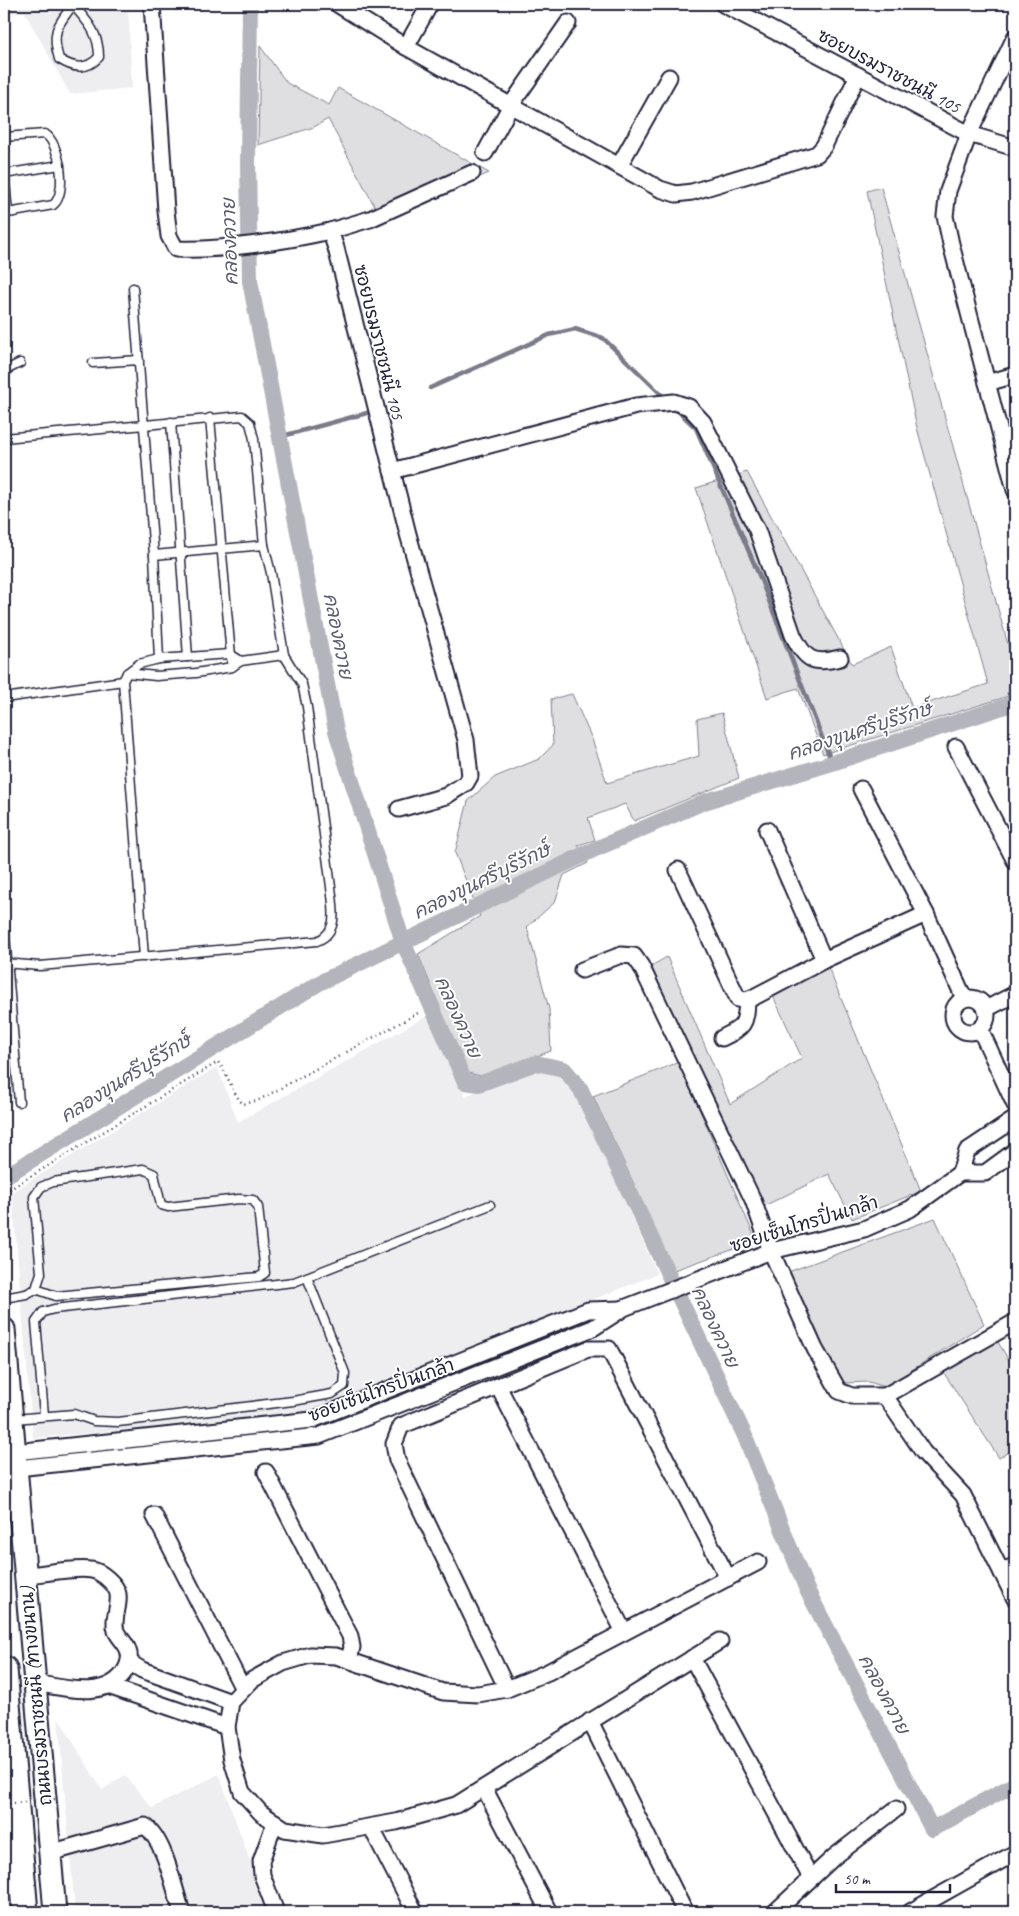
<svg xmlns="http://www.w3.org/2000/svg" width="1019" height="1916" viewBox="0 0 1019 1916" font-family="Caveat,'Playpen Sans Thai',sans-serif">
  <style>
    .built { fill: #eeeef1 }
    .green { fill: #dfdfe2; stroke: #80808e }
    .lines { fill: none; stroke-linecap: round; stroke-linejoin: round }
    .stream { stroke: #7a7a88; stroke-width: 4.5 }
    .canal { stroke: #b4b4bc; stroke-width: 16 }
    .service-casing { stroke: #22223b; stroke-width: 11 }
    .minor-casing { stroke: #22223b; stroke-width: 19 }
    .secondary-casing { stroke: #22223b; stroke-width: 25 }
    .trunk-casing { stroke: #22223b; stroke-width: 29 }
    .path { stroke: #22223b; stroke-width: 2.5; stroke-dasharray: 1 4; stroke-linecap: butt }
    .service { stroke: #fff; stroke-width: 8 }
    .minor { stroke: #fff; stroke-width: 15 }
    .secondary { stroke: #fff; stroke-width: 21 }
    .trunk { stroke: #fff; stroke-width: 25 }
    .path-bridge { stroke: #22223b; stroke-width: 2.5; stroke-dasharray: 1 4; stroke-linecap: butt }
    .labels { text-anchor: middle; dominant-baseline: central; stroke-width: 4; stroke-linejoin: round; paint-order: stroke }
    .street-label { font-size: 18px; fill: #22223b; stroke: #fff }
    .water-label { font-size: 19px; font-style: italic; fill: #5c5c6f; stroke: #fff }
  </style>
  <rect width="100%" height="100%" fill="#fff"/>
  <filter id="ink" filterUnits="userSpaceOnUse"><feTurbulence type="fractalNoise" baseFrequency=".02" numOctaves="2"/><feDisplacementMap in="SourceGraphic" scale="10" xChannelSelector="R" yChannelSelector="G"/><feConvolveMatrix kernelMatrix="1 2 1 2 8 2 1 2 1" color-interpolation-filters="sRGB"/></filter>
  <g filter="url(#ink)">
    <g class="built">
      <polygon points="4,4 128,4 132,88 70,94 24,11 4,15"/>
      <polygon points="432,1013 465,1096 539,1067 559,1071 573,1085 657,1274 305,1415 33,1438 12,1192 217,1067 238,1122"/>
      <polygon points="58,1717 102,1790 125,1775 152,1808 219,1774 268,1912 75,1912"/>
    </g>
    <g class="green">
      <polygon points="260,46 287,83 329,105 338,88 489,173 382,220 328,119 314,127 258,145"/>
      <polygon points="881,187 1015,670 1015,694 823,754 798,688 767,698 696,488 747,472 852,664 891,647 912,708 988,684 917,428 867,191"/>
      <polygon points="572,694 592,739 607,783 699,756 697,719 722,713 739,778 634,821 625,804 588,818 595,840 578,845 588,863 564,875 555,902 527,927 549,1009 551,1051 482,1076 467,1073 418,954 480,916 455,853 468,801 495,777 539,759 553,745 551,699"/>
      <polygon points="667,957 730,1104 802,1058 773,996 828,967 921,1191 852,1219 829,1174 762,1207 651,966"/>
      <polygon points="679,1062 755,1238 746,1245 674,1270 593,1096"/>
      <polygon points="935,1218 984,1324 885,1387 869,1382 843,1383 818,1340 788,1272"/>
      <polygon points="996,1339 1015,1370 1015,1448 999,1458 944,1373"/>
    </g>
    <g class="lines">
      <g class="stream">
        <polyline points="430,388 549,335 575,329 603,338 666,399"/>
        <polyline points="675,408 696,428 759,575 832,763"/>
        <polyline points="279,437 367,413"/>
      </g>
      <g class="canal">
        <polyline points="250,4 248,163 250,281 336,731 403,942 465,1082 479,1084 536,1063 564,1069 580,1088 744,1434 807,1590 932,1829 1015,1784"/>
        <polyline points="4,1177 321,982 591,851 704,802 832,763 1015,703"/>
      </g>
      <g class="service-casing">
        <g id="service">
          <path d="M72 4 73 5C88 22 99 33 99 57 86 71 73 68 59 59 51 33 57 25 73 5"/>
          <path d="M4 137 45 134C60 143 68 194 53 205L8 213"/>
          <polyline points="4,171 8,213 4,214"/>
          <polyline points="4,174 60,165"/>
          <polyline points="133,288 154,555 159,659"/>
          <polyline points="93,363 139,360"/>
          <polyline points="4,371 20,363"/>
          <polyline points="210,418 232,667"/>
          <polyline points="171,422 188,657"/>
          <polyline points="4,438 242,416 250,423 254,439 264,545"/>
          <polyline points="127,673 156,676 196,673 232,667 241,661 284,655"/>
          <polyline points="4,698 123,681"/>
          <polyline points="4,923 19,1102"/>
          <polyline points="144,957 123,681 127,673 139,664 159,659 230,654 241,661"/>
          <path d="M4 963 40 966 317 941C340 932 333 907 331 887L307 707 302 684 284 655 271 573 264 545 154 555"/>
          <polyline points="4,1298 26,1294 36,1289 41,1273 34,1197 41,1187 53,1182 143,1169 154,1174 161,1205 168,1207 239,1199 253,1200 258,1207 265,1273 259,1277 56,1296 36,1289"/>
          <polyline points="44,1415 36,1322 43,1312 54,1309 294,1282 490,1205"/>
          <polyline points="14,1419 74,1414 94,1421 118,1422 293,1401 332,1394 344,1386 345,1373 307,1277"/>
        </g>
      </g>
      <g class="minor-casing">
        <g id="minor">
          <path d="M152 4 166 211 169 236 176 249C221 251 287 241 330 231L336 248 408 534 466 740 470 776 466 783 446 796 399 809"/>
          <polyline points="337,4 406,47 660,189 676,194 692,192 817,154 824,146 858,75"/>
          <polyline points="723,4 969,134 1015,148"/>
          <polyline points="1015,37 969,134 948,191 945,216 951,244 1015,490"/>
          <polyline points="406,47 430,4"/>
          <polyline points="485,153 511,105 568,23"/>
          <polyline points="619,166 669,77"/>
          <polyline points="330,231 370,219 472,173"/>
          <polyline points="987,383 1015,375"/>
          <path d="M392 471 636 406 674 402 689 407 703 422 757 530 793 635C805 660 813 665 840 658"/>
          <polyline points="956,747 1015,861"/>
          <polyline points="861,789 926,914 964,998"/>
          <polyline points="767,830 824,960"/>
          <polyline points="678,870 738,999 747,1000 754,997 824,960 926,914"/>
          <polyline points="582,970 621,955 634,956 641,966 753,1200 771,1251 815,1349 839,1391 852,1396 885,1396 1015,1322"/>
          <circle cx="970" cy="1015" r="17"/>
          <polyline points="986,1009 1015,994"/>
          <polyline points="980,1029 1015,1105"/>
          <path d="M722 1038C744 1027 746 1025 747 1000"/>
          <polyline points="1015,1119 967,1151 960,1173 985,1173 1015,1151"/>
          <polyline points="498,1386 624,1632"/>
          <polyline points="885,1396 923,1452 963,1495 1015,1599"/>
          <polyline points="15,1452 312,1420 588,1310 622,1309"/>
          <polyline points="17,1468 319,1436 593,1328 624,1308 771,1251 864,1229 910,1209 960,1173"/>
          <polyline points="266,1472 350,1636 352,1647 349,1660"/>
          <polyline points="154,1515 243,1689"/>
          <polyline points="1002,1573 1015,1565"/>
          <path d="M26 1575C43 1574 75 1567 91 1570 101 1571 116 1584 118 1594 120 1607 112 1619 116 1631 119 1638 126 1643 128 1650 131 1657 129 1663 126 1669 109 1701 63 1688 35 1683"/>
          <polyline points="720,1641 456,1805 396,1822 323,1835 285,1829 261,1813 242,1792 232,1760 227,1727 231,1702 252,1680 283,1663 310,1655 336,1656 443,1692 478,1694 507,1689 548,1672 758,1562"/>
          <polyline points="692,1658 811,1878"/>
          <polyline points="129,1662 142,1670 231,1702"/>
          <polyline points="108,1686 227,1727"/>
          <polyline points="507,1689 397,1460 394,1444 401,1426 588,1349 609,1349 728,1578"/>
          <polyline points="590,1721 685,1912"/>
          <polyline points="484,1788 549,1912"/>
          <polyline points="275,1822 261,1861 262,1875 276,1912"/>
          <polyline points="371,1827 415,1912"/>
          <path d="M50 1853 145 1826C165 1840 174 1889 182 1912"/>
          <polyline points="775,1912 834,1857 896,1809"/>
          <polyline points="910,1912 1015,1853"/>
        </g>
      </g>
      <g class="secondary-casing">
        <polyline id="secondary" points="4,1329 55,1912"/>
      </g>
      <g class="trunk-casing">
        <polyline id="trunk" points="4,1669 25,1912"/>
      </g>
      <g class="path">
        <polyline points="1007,694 1015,691"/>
        <path d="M6 1214 10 1205V1189L218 1062C229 1075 231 1092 243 1104L257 1101 418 1013"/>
      </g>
      <use href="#service" class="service"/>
      <use href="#minor" class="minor"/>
      <use href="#secondary" class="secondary"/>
      <use href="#trunk" class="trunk"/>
      <polyline class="path-bridge" points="4,1804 55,1799"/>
    </g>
  </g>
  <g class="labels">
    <g class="street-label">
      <text transform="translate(889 71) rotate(28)">ซอยบรมราชชนนี 105</text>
      <text transform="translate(379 342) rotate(76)">ซอยบรมราชชนนี 105</text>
      <text transform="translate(804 1224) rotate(-17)">ซอยเซ็นโทรปิ่นเกล้า</text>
      <text transform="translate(381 1390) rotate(-20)">ซอยเซ็นโทรปิ่นเกล้า</text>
      <text transform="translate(36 1696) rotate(-95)">ถนนบรมราชชนนี (ทางขนาน)</text>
    </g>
    <g class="water-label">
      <text transform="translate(230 242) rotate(-92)">คลองควาย</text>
      <text transform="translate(338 636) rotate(79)">คลองควาย</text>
      <text transform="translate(860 731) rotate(-18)">คลองขุนศรีบุรีรักษ์</text>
      <text transform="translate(482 881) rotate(-26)">คลองขุนศรีบุรีรักษ์</text>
      <text transform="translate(458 1017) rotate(66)">คลองควาย</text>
      <text transform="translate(126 1078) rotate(-32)">คลองขุนศรีบุรีรักษ์</text>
      <text transform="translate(715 1327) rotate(65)">คลองควาย</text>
      <text transform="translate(884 1694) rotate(62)">คลองควาย</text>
    </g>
  </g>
  <rect width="1019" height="1916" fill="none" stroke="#fff" stroke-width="20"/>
  <rect x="10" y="10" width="999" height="1896" fill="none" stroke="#22223b" stroke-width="2" filter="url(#ink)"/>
  <path d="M836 1884v8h114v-8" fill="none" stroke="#22223b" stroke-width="2.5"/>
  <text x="844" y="1884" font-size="15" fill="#22223b" stroke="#ffffff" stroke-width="4" paint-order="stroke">50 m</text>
</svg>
